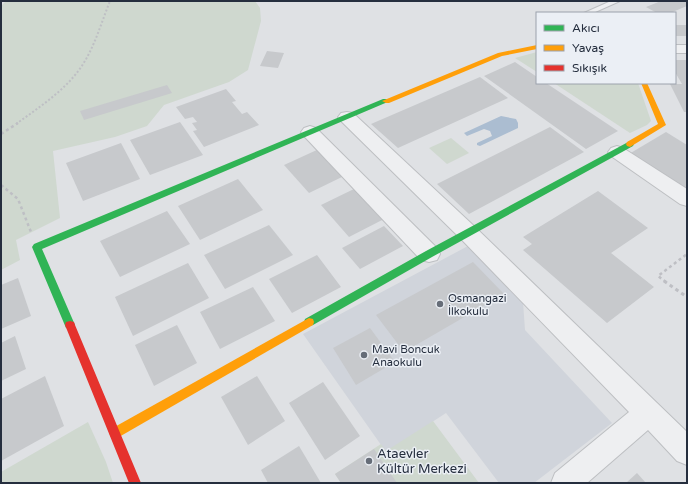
<svg xmlns="http://www.w3.org/2000/svg" width="688" height="484" viewBox="0 0 688 484" font-family="'Varela Round',sans-serif">
  <style>
    .built { fill: #d0d4db }
    .green { fill: #cfd8cf }
    .water { fill: #abbdd1 }
    .building { fill: #c7c9cc }
    .lines { fill: none; stroke-linecap: round; stroke-linejoin: round }
    .lane-casing { stroke: #bdbfc2; stroke-width: 2 }
    .street-casing { stroke: #bdbfc2; stroke-width: 2 }
    .path-far2 { stroke: #bebfc4; stroke-width: 2; stroke-dasharray: 2 2; stroke-linecap: butt }
    .path-far1 { stroke: #bebfc4; stroke-width: 2.5; stroke-dasharray: 3 3; stroke-linecap: butt }
    .path { stroke: #bebfc4; stroke-width: 3; stroke-dasharray: 3.5 3.5; stroke-linecap: butt }
    .lane { fill: #eeeff1; fill-rule: evenodd }
    .street { fill: #eeeff1; fill-rule: evenodd }
    .fast { fill: #30b455; fill-rule: evenodd }
    .slow { fill: #ff9f0a; fill-rule: evenodd }
    .jam { fill: #e5322d; fill-rule: evenodd }
    .poi-dot { fill: #666d78; stroke: #ebeff5; stroke-width: 1.5 }
    .labels { text-anchor: middle; dominant-baseline: central; stroke-width: 3; stroke-linejoin: round; paint-order: stroke }
    .poi-label { font-size: 11px; fill: #252e3e; stroke: #ebeff5; text-anchor: start }
    .near-poi-label { font-size: 13px; fill: #252e3e; stroke: #ebeff5; text-anchor: start }
  </style>
  <rect width="100%" height="100%" fill="#dfe1e4"/>
  <polygon class="built" points="468,246 523,302 525,330 612,423 534,483 499,483 446,413 386,452 303,334"/>
  <g class="green">
    <polygon points="6,1 255,1 260,8 261,21 248,70 229,82 164,105 147,126 115,137 53,151 60,218 16,240 20,260 1,270 1,6"/>
    <polygon points="537,52 537,72 515,58"/>
    <polygon points="554,83 638,83 651,121 647,125 630,133"/>
    <polygon points="451,138 469,153 447,164 429,148"/>
    <polygon points="433,421 479,483 341,483 335,474 381,444 386,451"/>
    <polygon points="88,422 106,462 113,483 1,483 1,472"/>
  </g>
  <polygon class="water" points="501,116 516,119 518,123 518,128 480,146 477,145 477,143 492,136 490,131 484,129 467,136 464,133"/>
  <g class="building">
    <polygon points="661,1 687,1 687,6 670,13 657,13 646,7"/>
    <rect x="675" y="25" width="12" height="11"/>
    <polygon points="267,51 284,53 278,68 260,66"/>
    <polygon points="675,60 687,60 687,112 684,112 670,84 682,84 675,72"/>
    <polygon points="515,62 537,77 537,83 546,83 618,131 586,149 484,76"/>
    <polygon points="480,77 508,98 398,148 371,124"/>
    <polygon points="167,85 172,93 84,120 80,111"/>
    <polygon points="226,89 236,101 232,102 242,114 247,112 259,125 204,147 193,131 197,130 192,123 197,122 193,117 185,119 176,107"/>
    <polygon points="180,122 203,155 150,175 130,140"/>
    <polygon points="550,127 584,152 469,214 437,184"/>
    <polygon points="666,132 687,145 687,192 629,154"/>
    <polygon points="121,143 140,179 83,201 66,163"/>
    <polygon points="319,149 344,176 309,193 284,165"/>
    <polygon points="238,179 263,210 200,240 178,206"/>
    <polygon points="356,188 386,218 349,237 321,205"/>
    <polygon points="598,191 648,228 611,253 654,287 607,323 523,250 532,244 523,237"/>
    <polygon points="167,211 190,244 120,277 100,241"/>
    <polygon points="269,225 293,255 225,289 204,255"/>
    <polygon points="384,226 403,246 360,269 342,248"/>
    <polygon points="317,255 341,287 292,313 269,279"/>
    <polygon points="473,262 504,294 404,352 376,315"/>
    <polygon points="188,263 209,298 133,336 115,297"/>
    <polygon points="18,278 31,316 1,329 1,285"/>
    <polygon points="253,287 275,321 220,349 200,312"/>
    <polygon points="177,325 197,363 154,386 135,345"/>
    <polygon points="370,328 395,362 356,385 333,348"/>
    <polygon points="15,336 26,369 1,381 1,343"/>
    <polygon points="45,376 64,426 1,461 1,399"/>
    <polygon points="257,376 285,421 248,445 221,397"/>
    <polygon points="323,382 360,436 325,460 289,403"/>
    <polygon points="299,446 321,483 268,483 261,470"/>
    <polygon points="374,449 397,483 341,483 335,474"/>
    <polygon points="637,473 646,483 626,483"/>
  </g>
  <g class="lines">
    <g class="lane-casing">
      <polygon id="lane" points="611,1 620,1 593,13 584,13"/>
    </g>
    <g class="street-casing">
      <g id="street">
        <rect x="675" y="45" width="12" height="8"/>
        <polygon points="347,112 353,113 475,227 687,432 687,465 677,461 648,430 587,483 551,483 555,473 629,412 461,239 341,121 338,117 341,113"/>
        <polygon points="310,126 316,128 437,248 440,254 437,260 429,262 421,260 304,136 301,132 304,128"/>
        <polygon points="617,146 623,148 687,189 687,206 680,204 611,156 608,152 611,148"/>
      </g>
    </g>
    <path class="path-far2" d="M16 124C41 106 69 88 85 61 96 42 102 21 110 1"/>
    <g class="path-far1">
      <polyline points="1,134 18,123"/>
      <polyline points="1,185 18,199 31,232"/>
      <polyline points="666,282 658,276 687,254"/>
    </g>
    <polyline class="path" points="664,281 687,297"/>
    <use href="#lane" class="lane"/>
    <use href="#street" class="street"/>
    <g class="fast">
      <polygon points="383,99 386,99 390,101 42,249 75,325 74,328 70,329 66,328 32,247 34,244"/>
      <polygon points="630,141 633,142 634,144 633,146 432,257 313,325 309,326 305,325 304,322 305,319 426,251"/>
    </g>
    <g class="slow">
      <polygon points="537,45 537,49 502,56 389,103 386,103 382,101 498,53"/>
      <polygon points="641,83 647,83 666,125 630,147 627,146 626,144 627,142 658,124"/>
      <polygon points="309,318 313,319 314,322 313,325 119,437 115,439 111,437 109,433 111,429"/>
    </g>
    <polygon class="jam" points="70,321 74,322 75,325 141,483 129,483 65,325 66,322"/>
  </g>
  <g class="poi-dot">
    <circle cx="440" cy="304" r="4"/>
    <circle cx="364" cy="355" r="4"/>
    <circle cx="369" cy="461" r="4"/>
  </g>
  <g class="labels">
    <g class="poi-label">
      <text x="448" y="298">Osmangazi<tspan x="448" dy="13">İlkokulu</tspan></text>
      <text x="372" y="349">Mavi Boncuk<tspan x="372" dy="13">Anaokulu</tspan></text>
    </g>
    <g class="near-poi-label">
      <text x="377" y="454">Ataevler<tspan x="377" dy="15">Kültür Merkezi</tspan></text>
    </g>
  </g>
  <rect width="688" height="484" fill="none" stroke="#252e3e" stroke-width="4"/>
  <rect x="536" y="12" width="140" height="72" fill="#ebeff5" stroke="#9ca2ac"/>
  <rect x="544" y="25" width="20" height="6" fill="#30b455" stroke="#9ca2ac"/>
  <text x="572" y="32" font-size="12" fill="#252e3e">Akıcı</text>
  <rect x="544" y="45" width="20" height="6" fill="#ff9f0a" stroke="#9ca2ac"/>
  <text x="572" y="52" font-size="12" fill="#252e3e">Yavaş</text>
  <rect x="544" y="65" width="20" height="6" fill="#e5322d" stroke="#9ca2ac"/>
  <text x="572" y="72" font-size="12" fill="#252e3e">Sıkışık</text>
</svg>
